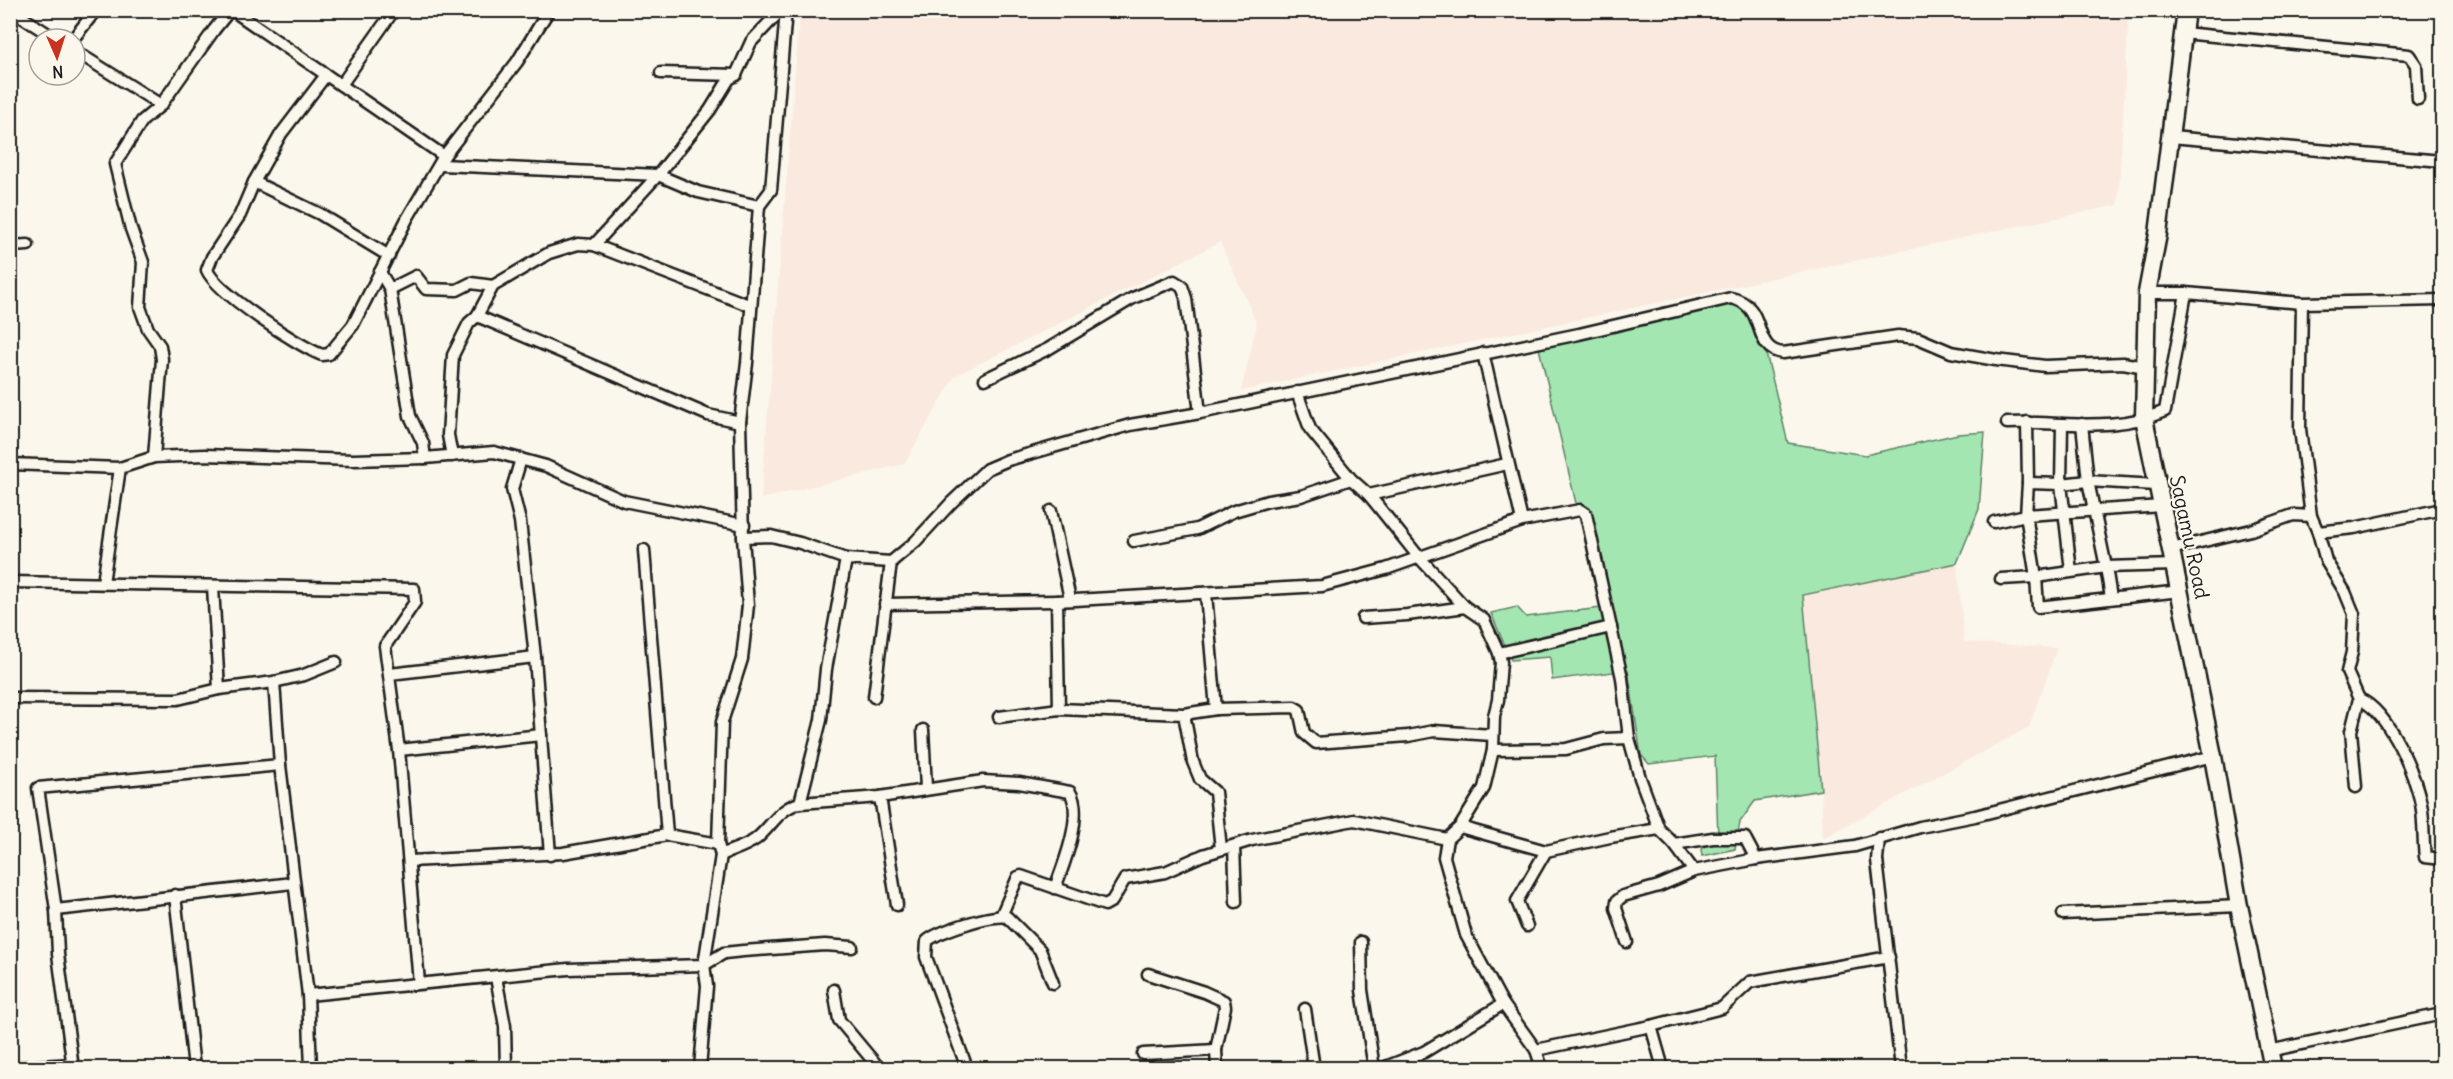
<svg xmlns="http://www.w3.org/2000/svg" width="2453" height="1079" viewBox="0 0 2453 1079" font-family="Delius,sans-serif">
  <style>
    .built { fill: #fae9df }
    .green { fill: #a3e6b1; stroke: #608166; stroke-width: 1.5 }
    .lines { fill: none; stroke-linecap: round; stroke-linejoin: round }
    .minor-casing { stroke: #1c1c1c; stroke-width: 15 }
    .highway-casing { stroke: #1c1c1c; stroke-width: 21 }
    .minor { stroke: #fbf7ec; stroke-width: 10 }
    .highway { stroke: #fbf7ec; stroke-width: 16 }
    .labels { text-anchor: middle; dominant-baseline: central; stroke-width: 4.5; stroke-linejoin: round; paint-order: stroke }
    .street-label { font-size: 20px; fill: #1c1c1c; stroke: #fbf7ec }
  </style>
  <rect width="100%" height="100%" fill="#fbf7ec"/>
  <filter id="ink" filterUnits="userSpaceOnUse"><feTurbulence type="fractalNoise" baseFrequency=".0167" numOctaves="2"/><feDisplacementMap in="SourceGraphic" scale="12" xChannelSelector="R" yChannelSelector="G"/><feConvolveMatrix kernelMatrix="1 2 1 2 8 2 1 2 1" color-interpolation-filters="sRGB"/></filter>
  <g filter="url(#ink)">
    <g class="built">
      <polygon points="800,10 2129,11 2118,205 1241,391 1257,324 1220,242 955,376 904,464 761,499"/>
      <polygon points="1957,563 1964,642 2057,648 2029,727 1823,838 1821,790 1803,595"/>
    </g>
    <polygon class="green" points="1753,300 1788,443 1865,455 1958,434 1985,432 1979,509 1957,563 1803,595 1821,790 1755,801 1740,822 1735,849 1702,856 1701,849 1718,837 1715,756 1649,764 1641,755 1628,670 1552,680 1550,657 1511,660 1491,613 1517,607 1526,617 1601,608 1538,344"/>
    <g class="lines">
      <g class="minor-casing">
        <g id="minor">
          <polyline points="11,10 56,39"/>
          <polyline points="232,10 444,156"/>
          <polyline points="2183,33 2409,55 2416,65 2418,99"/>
          <polyline points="73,39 96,10"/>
          <polyline points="75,51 161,105"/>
          <polyline points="661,73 736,75"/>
          <path d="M326 75 281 134 254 182 240 215 212 257 207 270C216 292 298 346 322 355L329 354 353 325 407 219 444 156 517 62 549 10"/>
          <polyline points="341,85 394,10"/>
          <polyline points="2171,137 2442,161"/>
          <polyline points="441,165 658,175 698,192 759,206"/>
          <polyline points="254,182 320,214 389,256"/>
          <polyline points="594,245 658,175 710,110 729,79 736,75 751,42 781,10"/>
          <polyline points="10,246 28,245"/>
          <polyline points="380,272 390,289 410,416 423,443 425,458"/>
          <polyline points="390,289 416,276 426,289 457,290 471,283 493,286"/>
          <polyline points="2147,293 2186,293 2302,303 2442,300"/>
          <polyline points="2302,303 2300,429 2311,516"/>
          <polyline points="477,316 708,415 740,422"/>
          <polyline points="1483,353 1522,521"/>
          <polyline points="985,379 1048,349 1133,298 1174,281 1182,286 1186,298 1200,413"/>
          <polyline points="1297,392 1310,429 1351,479 1369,495 1418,556 1465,607 1484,620 1499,653 1501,662 1498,700 1494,716 1493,750 1484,788 1460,827 1447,839 1444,857 1466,935 1503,1004 1536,1050 1542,1068"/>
          <polyline points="2027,422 2028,483 2026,515 2036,577 2038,607 2180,591"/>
          <path d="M2007 423C2059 421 2116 433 2165 411L2186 293"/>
          <polyline points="2062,424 2061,484 2071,571"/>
          <polyline points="2082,424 2088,481 2106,567 2111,598"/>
          <polyline points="452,456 448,435 453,355 469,323 477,316 493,286 549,253 578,244 594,245 751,306"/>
          <polyline points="154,457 162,359 160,346 148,329 140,307 143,262 131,229 115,164 142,121 161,105 214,30 230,10"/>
          <polyline points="521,459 512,489 520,521 535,657 550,855"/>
          <polyline points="10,464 120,468 154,457 205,455 353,460 425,458 494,452 546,466 624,501 744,525"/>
          <polyline points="2028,483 2061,484 2088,481 2156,485"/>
          <polyline points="1369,495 1507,464"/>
          <polyline points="1051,511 1070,599"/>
          <polyline points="1994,522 2026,515 2162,506"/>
          <path d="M2318 532 2326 561 2345 592 2354 614 2352 652 2347 672 2359 699C2389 711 2418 779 2422 810 2424 826 2423 842 2425 857L2442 859"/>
          <path d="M743 537 771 536 800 543 846 559 891 562 915 542 951 503 987 469 1008 460 1130 425 1200 413 1579 334 1731 298C1769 306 1750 349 1783 353L1898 336 1918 338 1951 352 1996 360 2045 366 2123 363 2145 367"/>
          <polyline points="1134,541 1197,529 1234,511 1268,501 1301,496 1351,479"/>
          <polyline points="2171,549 2251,530 2293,515 2311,516 2318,532 2354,528 2442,509"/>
          <polyline points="644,550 667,835"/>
          <polyline points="2001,579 2036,577 2106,567 2175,565"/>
          <polyline points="10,582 414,589 415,602 385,646 399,750 419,983"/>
          <polyline points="103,583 120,468"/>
          <polyline points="213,587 219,689"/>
          <polyline points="1206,594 1216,709"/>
          <polyline points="885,604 1057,601"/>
          <polyline points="1363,618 1407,615 1465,607"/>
          <polyline points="1499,653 1611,627"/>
          <polyline points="390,674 535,657"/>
          <polyline points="274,682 280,765 308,995 568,969 704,965 724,953 743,951 825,945 852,947"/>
          <polyline points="874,697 891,562"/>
          <polyline points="10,698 178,699 219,689 274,682 304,675 336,662"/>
          <polyline points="1059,709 1057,601 1322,586 1386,569 1522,521 1580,510 1586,514 1622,678 1629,738 1640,778 1659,829 1674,844 1694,871 1756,859 1855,846 1920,827 1975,816 2213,756"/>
          <polyline points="1184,714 1216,709 1294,707 1299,710 1304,733 1316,743 1408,736 1434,731 1492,735"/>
          <polyline points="999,717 1059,709 1184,714 1193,762 1200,779 1215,792 1221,849"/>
          <polyline points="923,730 926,788"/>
          <polyline points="399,750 541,735"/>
          <polyline points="1493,750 1566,749 1604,739 1629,738"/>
          <polyline points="2356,787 2351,731 2359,699"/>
          <polyline points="880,797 897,905"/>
          <polyline points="800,803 821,720 826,669 846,559"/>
          <polyline points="1460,827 1546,851 1610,837 1659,829"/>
          <polyline points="1879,838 1877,860 1901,1068"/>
          <polyline points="1674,844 1713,838 1745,838 1756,859"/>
          <polyline points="1234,846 1236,902"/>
          <path d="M721 855C732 850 745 847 756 839 772 826 779 808 800 803L880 797 983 781 1019 783 1070 792C1084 814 1064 864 1055 888"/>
          <polyline points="410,861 563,853 667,835 718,844"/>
          <polyline points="175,895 194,1068"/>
          <polyline points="56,910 293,883"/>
          <polyline points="2063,914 2239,906"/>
          <polyline points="1001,916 1018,877 1021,876 1105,905 1112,901 1125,879 1165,872 1203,855 1252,840 1354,820 1447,839"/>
          <polyline points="1527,926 1517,901 1546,851"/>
          <polyline points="1361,942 1362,990 1374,1068"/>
          <polyline points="1627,942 1616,908 1617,901 1623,896 1659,886 1694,871"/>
          <polyline points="1148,974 1204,992 1224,1001 1225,1007 1216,1050 1217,1068"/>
          <polyline points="496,977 505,1026 506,1068"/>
          <polyline points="834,990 839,1020 879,1068"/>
          <polyline points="308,995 311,1068"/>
          <polyline points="1305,1009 1314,1068"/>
          <polyline points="1651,1026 1663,1068"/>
          <polyline points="1536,1050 1651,1026 1722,1008 1750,982 1889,957"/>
          <polyline points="2269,1051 2442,1014"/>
          <polyline points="1143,1054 1216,1050"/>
          <polyline points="10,1068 72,1064"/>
          <polyline points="73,1068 58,954 56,910 38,788 280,765"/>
          <polyline points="700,1068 707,986 704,965 721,855 718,844 722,722 742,659 748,605 743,537 740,422 747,363 759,206 771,190 786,10"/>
          <path d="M967 1068 926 957 927 941C939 931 991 914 1007 917L1040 950 1053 983"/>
          <polyline points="1383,1068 1424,1052 1503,1004"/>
        </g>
      </g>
      <g class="highway-casing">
        <polyline id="highway" points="2186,10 2158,234 2147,293 2144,418 2213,756 2239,906 2273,1068"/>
      </g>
      <use href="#minor" class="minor"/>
      <use href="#highway" class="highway"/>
    </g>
  </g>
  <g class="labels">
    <g class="street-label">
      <text transform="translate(2190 537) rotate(78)">Sagamu Road</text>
    </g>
  </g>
  <rect width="2453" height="1079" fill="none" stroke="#fbf7ec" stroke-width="36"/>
  <rect x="18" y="18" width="2417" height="1043" fill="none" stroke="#1c1c1c" stroke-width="2" filter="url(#ink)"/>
  <g transform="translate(57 57) rotate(177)"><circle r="28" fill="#fbf7ec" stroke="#a29f99" stroke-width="1.5"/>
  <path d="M0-4.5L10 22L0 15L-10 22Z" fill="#c8321e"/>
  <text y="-9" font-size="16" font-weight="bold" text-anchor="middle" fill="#1c1c1c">N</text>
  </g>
</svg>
